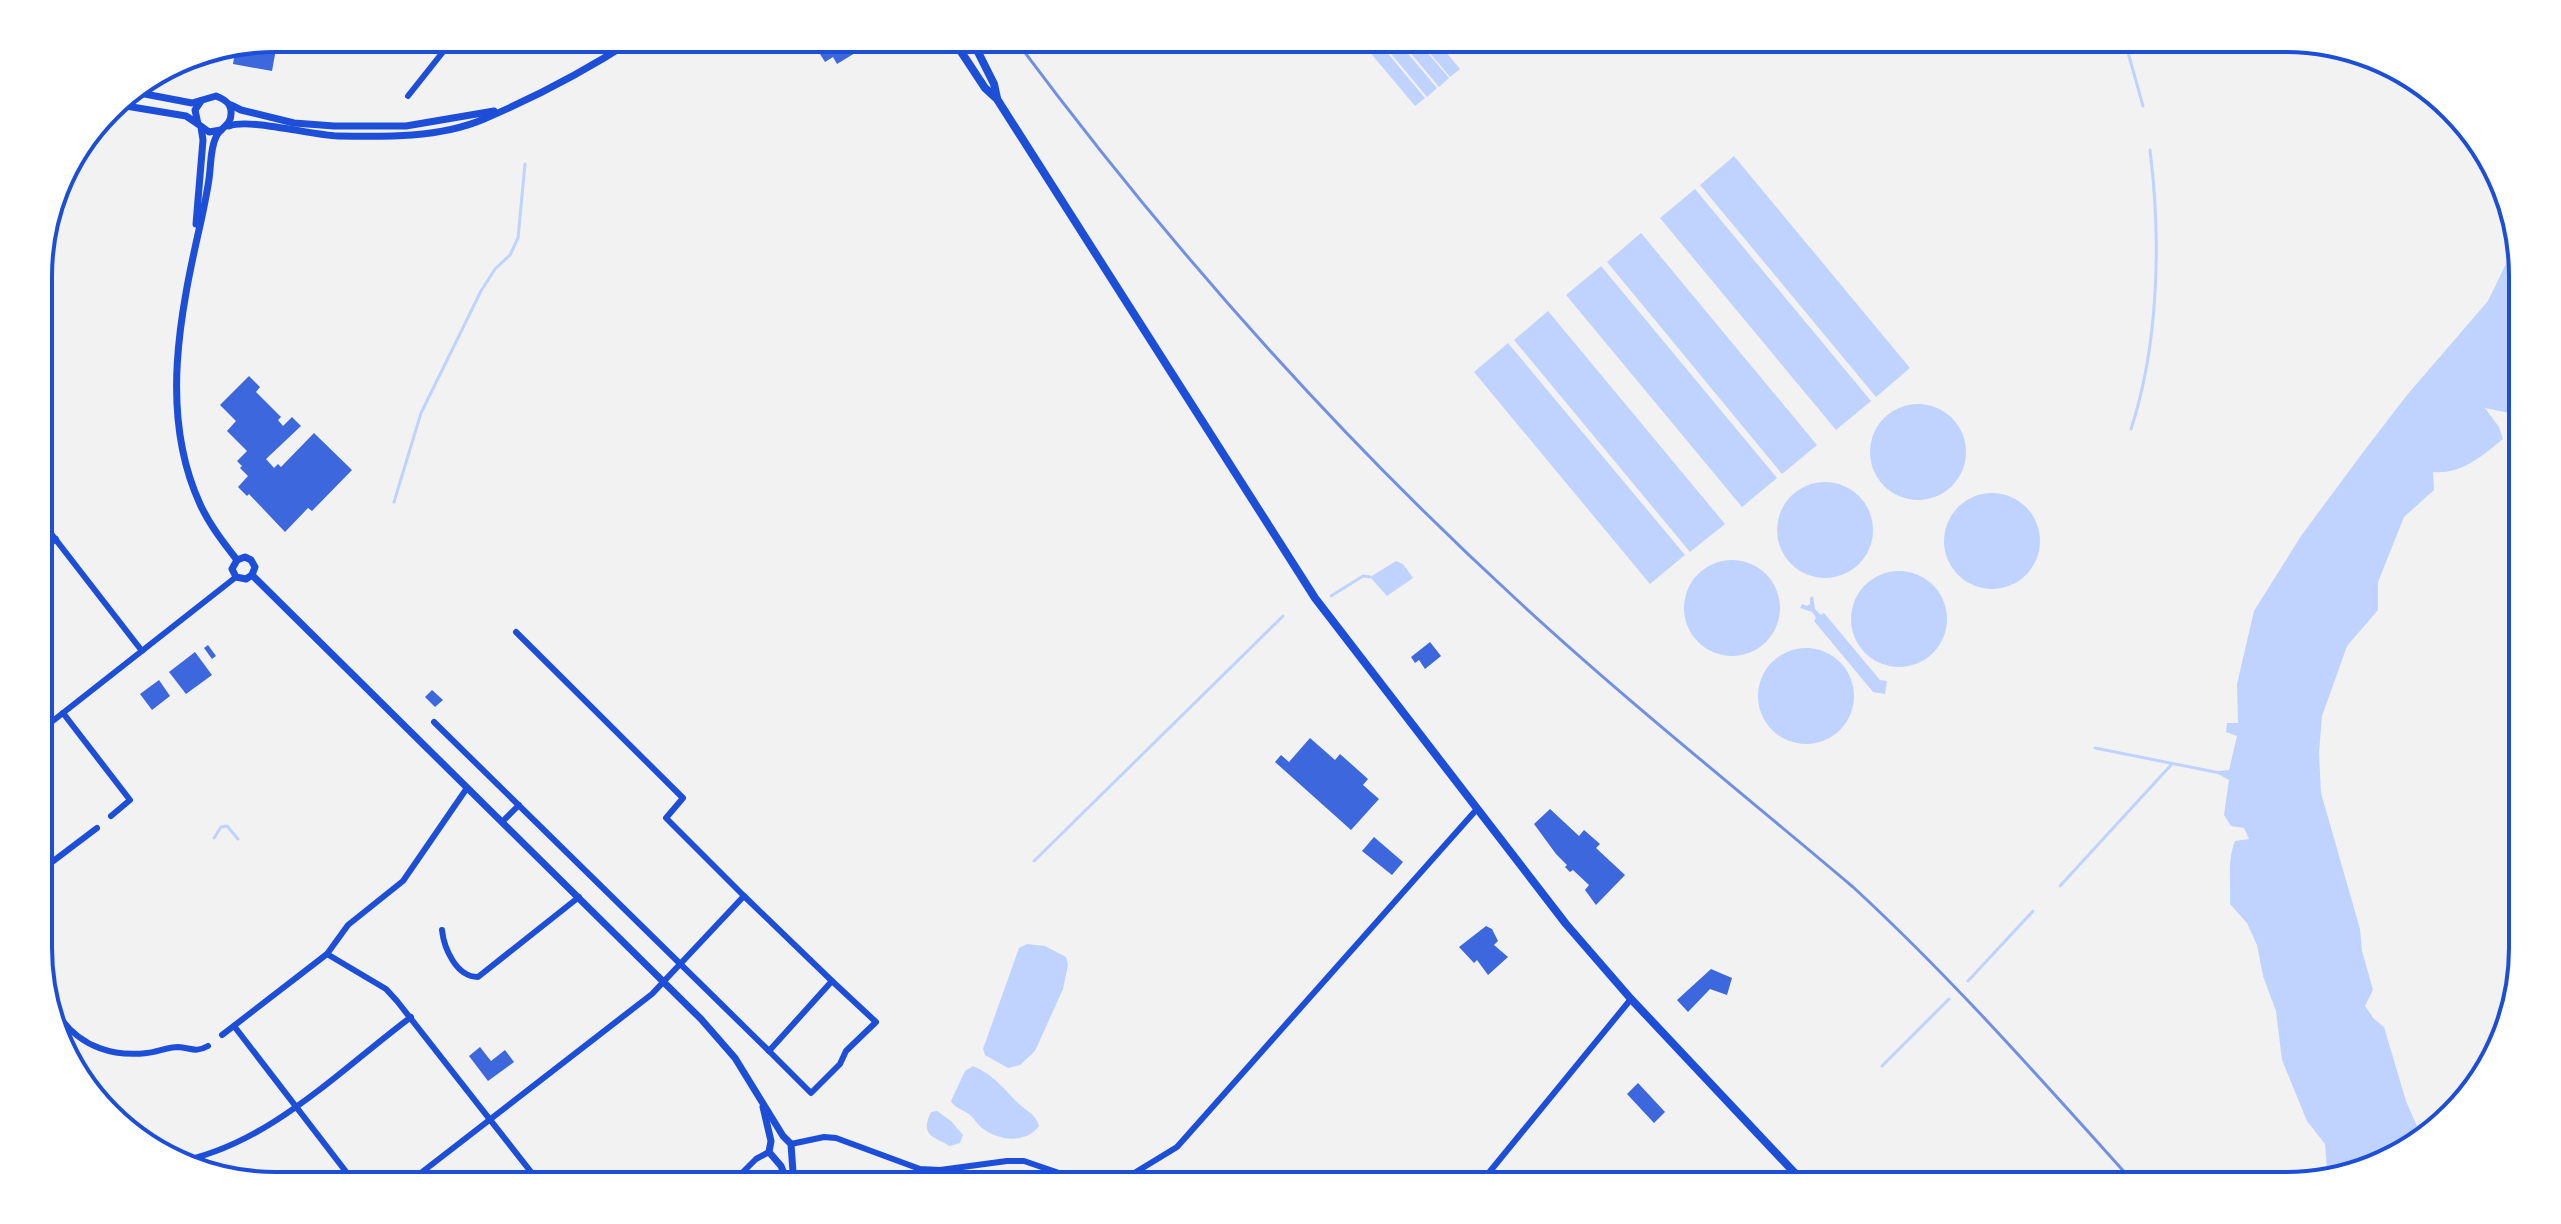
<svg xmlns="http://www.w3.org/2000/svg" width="2561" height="1224" viewBox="0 0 2561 1224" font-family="'Alegreya Sans',sans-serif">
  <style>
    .water { fill: #bfd3fe }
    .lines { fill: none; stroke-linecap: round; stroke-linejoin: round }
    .stream { stroke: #bfd3fe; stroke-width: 3 }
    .building { fill: #3d67dc }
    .minor { stroke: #1d4ed8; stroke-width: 6 }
    .tertiary { stroke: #1d4ed8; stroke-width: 7 }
    .secondary { stroke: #1d4ed8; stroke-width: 8 }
    .rail { stroke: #7290e2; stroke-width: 3 }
    .rim { fill: none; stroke: #1d4ed8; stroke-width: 4 }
  </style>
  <rect width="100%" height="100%" fill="#f2f2f2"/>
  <g class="water">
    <polygon points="1370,38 1375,38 1425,98 1415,106 1363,44"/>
    <polygon points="1378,38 1395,38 1437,88 1427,97"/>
    <polygon points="1398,38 1415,38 1449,78 1439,87"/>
    <polygon points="1417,38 1434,38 1460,69 1450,77"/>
    <polygon points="1734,156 1910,368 1876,397 1700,185"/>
    <polygon points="1695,189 1871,401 1836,430 1660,218"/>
    <polygon points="1641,233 1817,445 1782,474 1607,262"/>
    <path d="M2518 239 2521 245V411L2514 414 2485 408 2499 427 2503 439C2482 456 2461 475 2433 472L2434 490 2404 517 2378 582V610L2347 646 2322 716 2319 753 2321 793 2360 929 2362 951 2373 990 2365 1006 2374 1019 2384 1027 2406 1101 2423 1140 2418 1146 2331 1175 2327 1170 2325 1144 2307 1121 2282 1060 2276 1011 2263 976 2257 945 2247 923 2230 904C2231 883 2227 860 2235 841L2249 839 2244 828 2231 826 2224 815 2229 780 2218 774V771L2229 770 2237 736 2226 732 2227 723H2238L2237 684 2254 611 2301 536 2361 455 2407 395 2488 301Z"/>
    <polygon points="1601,266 1777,478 1742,507 1566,295"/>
    <polygon points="1548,311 1725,524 1690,552 1514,340"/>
    <polygon points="1508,343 1685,555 1650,584 1474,372"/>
    <circle cx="1918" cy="452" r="48"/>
    <circle cx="1825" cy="530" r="48"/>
    <circle cx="1992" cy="541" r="48"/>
    <circle cx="1732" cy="608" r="48"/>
    <polygon points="1396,561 1403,564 1413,578 1387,596 1370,577"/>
    <circle cx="1899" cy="619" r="48"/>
    <polygon points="1813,596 1815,609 1821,615 1824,613 1880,680 1887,681 1885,694 1873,692 1814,621 1816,618 1812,612 1800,608 1802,604 1807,606 1810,604 1810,598"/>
    <circle cx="1806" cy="696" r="48"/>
    <polygon points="1027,944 1045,946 1066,957 1068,965 1063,989 1035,1051 1020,1065 1008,1068 985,1055 983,1049 1019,948"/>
    <path d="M973 1066C994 1075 1003 1088 1018 1103 1026 1111 1036 1114 1039 1126 1026 1144 999 1141 982 1128 977 1124 974 1118 969 1114 963 1110 958 1109 953 1104L951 1101 965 1071Z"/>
    <path d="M937 1111 951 1121 963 1135 960 1143 950 1146C932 1136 920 1135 931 1112Z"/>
  </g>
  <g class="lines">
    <g class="stream">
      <polyline points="2124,38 2143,106"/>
      <path d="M2131 429C2159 344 2161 238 2150 150"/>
      <polyline points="394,502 421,413 481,291 495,269 510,255 518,238 525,164"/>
      <polyline points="1331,596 1363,576 1370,577"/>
      <polyline points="2095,748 2220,773"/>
      <polyline points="214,838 221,827 227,826 238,839"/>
      <polyline points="1034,861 1283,616"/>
      <polyline points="2060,886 2171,765"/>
      <polyline points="1968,981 2033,911"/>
      <polyline points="1882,1066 1949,999"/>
    </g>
  </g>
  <g class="building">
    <polygon points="278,38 272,71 233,64 236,46"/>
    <polygon points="821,38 870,38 873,42 837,64 833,57 825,62 815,46 823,41"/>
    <polygon points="249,376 260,387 256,392 281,417 278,420 283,426 292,417 301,426 266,459 274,468 278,464 281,467 314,433 352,470 312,511 308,508 285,532 249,494 247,496 238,487 248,476 240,468 242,466 237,461 247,451 227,431 236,421 220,405"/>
    <polygon points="1430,642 1441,656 1425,669 1419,660 1415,663 1411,657"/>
    <polygon points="208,645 216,656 212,659 204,648"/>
    <polygon points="195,652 212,675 186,694 169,672"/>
    <polygon points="159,680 170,696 152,710 140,694"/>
    <polygon points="432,690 443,700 435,707 425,697"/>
    <polygon points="1310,738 1335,760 1340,754 1368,779 1363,785 1379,799 1351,830 1275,762 1281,755 1289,762"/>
    <polygon points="1550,809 1579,836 1584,830 1600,844 1596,848 1625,875 1596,905 1585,890 1589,885 1573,870 1570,872 1565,867 1567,865 1556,854 1534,824"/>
    <polygon points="1374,837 1403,862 1392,875 1362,851"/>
    <polygon points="1486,926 1492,929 1498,941 1494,945 1508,957 1488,975 1477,960 1474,963 1459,947"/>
    <polygon points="1711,969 1732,978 1727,995 1710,989 1688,1012 1677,1000"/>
    <polygon points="480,1047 491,1061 505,1050 514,1062 488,1081 469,1056"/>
    <polygon points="1638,1083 1665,1112 1654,1123 1627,1094"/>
    <polygon points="853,1172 858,1176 861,1173 874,1186 839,1186"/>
  </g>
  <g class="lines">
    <g class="minor">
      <polyline points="408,96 454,38"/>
      <polyline points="39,518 142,651"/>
      <polyline points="39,552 56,539"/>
      <polyline points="516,632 683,798 666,818 744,896"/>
      <polyline points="63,713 130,800 111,816"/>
      <polyline points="40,731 236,577"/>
      <polyline points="502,822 519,805"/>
      <polyline points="40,879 52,862 97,828"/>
      <path d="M442 930C444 948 456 977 478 977L579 897"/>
      <polyline points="327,954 386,989 397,1001 542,1186"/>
      <polyline points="51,1005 52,1006"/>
      <path d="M62 1020C82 1047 114 1057 147 1053 157 1052 168 1047 178 1047 191 1048 196 1053 208 1046"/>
      <polyline points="234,1026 357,1186"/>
      <polyline points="222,1035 327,954 348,925 403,881 467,788"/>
      <polyline points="769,1051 811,1093 840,1064 846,1051 876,1022 832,981"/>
      <polyline points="791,1144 824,1137 836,1138 920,1169 940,1170 1007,1161 1024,1161 1097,1186"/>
      <path d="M176 1162C266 1147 340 1070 411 1017"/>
      <polyline points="404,1186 652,994 744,896 832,981 769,1051 660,944 434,722"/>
      <polyline points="729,1186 756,1159 769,1152"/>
      <polyline points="1113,1186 1177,1147 1477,809"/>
      <polyline points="1478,1186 1631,999"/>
    </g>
    <g class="tertiary">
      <path d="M129 91 192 103 216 96C224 99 231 103 231 112 232 126 220 127 216 137 210 149 211 166 209 179 207 193 204 207 201 221 180 313 159 415 200 504 209 524 223 542 237 560"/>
      <polyline points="201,101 195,110 198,124 209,132 221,130"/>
      <polyline points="114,104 186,116 198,124"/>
      <polyline points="231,105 241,110 294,123 334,126 406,126 494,111"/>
      <path d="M229 126C249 118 311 135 338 136 385 137 440 138 484 119 538 96 587 70 636 38"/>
      <polyline points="196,224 203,140 201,127"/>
      <polyline points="237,560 232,569 236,577 246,579 252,575"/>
      <polyline points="237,560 245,557 251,560 255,567 252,575"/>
      <polyline points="252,575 701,1019 735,1058 783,1136 791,1144 794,1186"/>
      <polyline points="763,1107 771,1141 769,1152 781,1166 789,1186"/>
    </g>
    <g class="secondary">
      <polyline points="952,38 985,88 997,99 1315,598 1566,924 1631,999 1807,1186"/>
      <polyline points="971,38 994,84 997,98"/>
    </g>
    <path class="rail" d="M1014 38C1164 240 1332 430 1517 600 1625 700 1741 792 1853 887 1954 980 2045 1084 2137 1186"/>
  </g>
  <path d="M0 0H2561V1224H0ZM276 52H2285A224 224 0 0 1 2509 276V948A224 224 0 0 1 2285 1172H276A224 224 0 0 1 52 948V276A224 224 0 0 1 276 52Z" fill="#fff" fill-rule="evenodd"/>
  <path class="rim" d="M276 52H2285A224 224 0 0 1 2509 276V948A224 224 0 0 1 2285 1172H276A224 224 0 0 1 52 948V276A224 224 0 0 1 276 52Z"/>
</svg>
